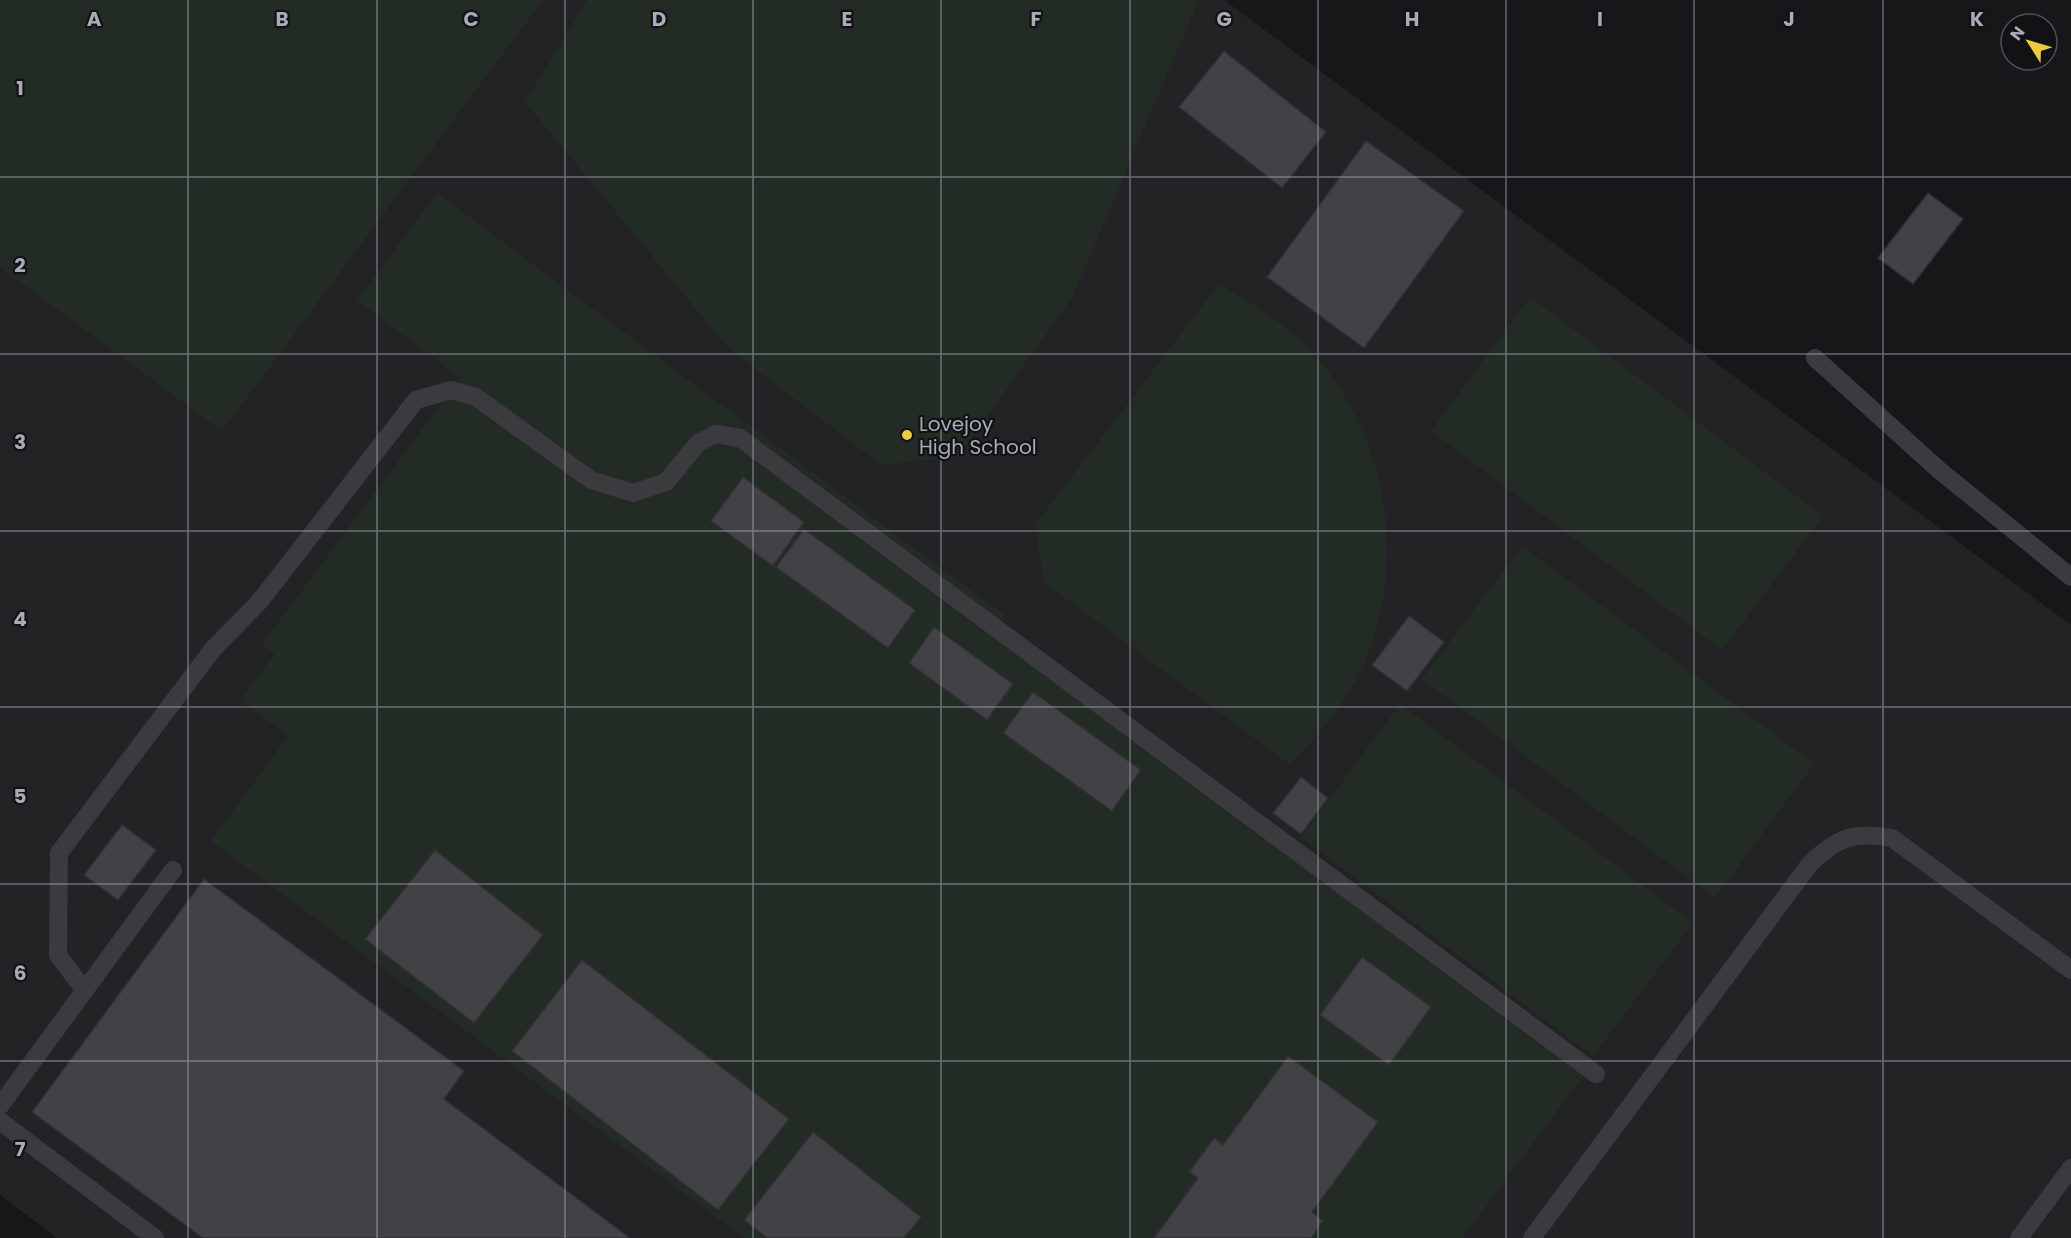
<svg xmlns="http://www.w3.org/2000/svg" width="2071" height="1238" viewBox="0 0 2071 1238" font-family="Poppins,sans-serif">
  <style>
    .built { fill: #232326 }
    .green { fill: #232b25 }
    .building { fill: #414146; stroke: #313135; stroke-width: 1.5 }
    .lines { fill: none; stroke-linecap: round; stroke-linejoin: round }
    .lane { stroke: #3a3a3f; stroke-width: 18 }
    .grid { fill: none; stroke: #a9acb8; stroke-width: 1.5; stroke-opacity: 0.55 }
    .poi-dot { fill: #eccb3c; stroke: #121214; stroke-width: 2 }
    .labels { text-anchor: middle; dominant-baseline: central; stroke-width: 4.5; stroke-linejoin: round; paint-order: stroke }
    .poi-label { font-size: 20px; fill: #a9acb8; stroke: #121214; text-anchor: start }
    .grid-label { font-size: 20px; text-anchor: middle; font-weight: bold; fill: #a9acb8; stroke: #121214; stroke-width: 4.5; stroke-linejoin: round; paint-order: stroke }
  </style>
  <rect width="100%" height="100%" fill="#171719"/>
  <polygon class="built" points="0,0 1224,0 2071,625 2071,1238 57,1238 0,1195"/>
  <g class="green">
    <polygon points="0,0 543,0 222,431 0,267"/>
    <polygon points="587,0 1199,0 1072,298 958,457 881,465 728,348 525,102"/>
    <polygon points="437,193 1004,615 991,633 1584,1075 1462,1238 744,1238 211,841 288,736 240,700 275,654 262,644 460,378 357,300"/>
    <path d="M1219 284C1256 306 1293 328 1320 361 1388 442 1407 565 1365 662 1347 702 1319 734 1290 765L1044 582 1035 525Z"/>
    <polygon points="1530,297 1823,516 1722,650 1431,431"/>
    <polygon points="1522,546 1814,764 1715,898 1422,679"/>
    <polygon points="1400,704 1693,923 1593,1056 1301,837"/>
  </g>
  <g class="building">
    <polygon points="1224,51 1326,132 1282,188 1179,107"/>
    <polygon points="1366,141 1464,211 1364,348 1267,277"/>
    <polygon points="1928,193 1963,219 1913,284 1878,258"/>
    <polygon points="743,477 804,522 773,566 711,521"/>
    <polygon points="804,529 915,610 888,648 776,567"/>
    <polygon points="1409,616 1444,642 1407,691 1372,665"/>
    <polygon points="934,627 1013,684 987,720 909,663"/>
    <polygon points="1033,692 1141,770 1112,811 1003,733"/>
    <polygon points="1301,777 1328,798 1301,834 1273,813"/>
    <polygon points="122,825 156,850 118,900 84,875"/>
    <polygon points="435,850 543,935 474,1023 365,939"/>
    <polygon points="204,879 464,1071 444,1099 630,1238 203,1238 32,1112"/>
    <polygon points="1362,957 1431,1007 1389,1065 1320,1015"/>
    <polygon points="582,960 789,1119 718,1210 512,1051"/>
    <polygon points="1288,1056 1378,1122 1312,1212 1323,1221 1311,1238 1154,1238 1198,1178 1189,1172 1214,1138 1223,1145"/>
    <polygon points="813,1132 921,1217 904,1238 767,1238 744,1220"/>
  </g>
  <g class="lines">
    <g class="lane">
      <polyline points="1815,358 1939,470 2071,577"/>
      <polyline points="84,990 58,955 59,853 213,649 260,601 416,400 451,390 476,397 591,480 633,493 666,482 698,443 716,434 740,438 1596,1074"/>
      <polyline points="0,1106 173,870"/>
      <polyline points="0,1121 155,1238"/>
      <path d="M1532 1238 1809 865C1836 838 1854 831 1892 838L2071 970"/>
      <polyline points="2019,1238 2071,1168"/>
    </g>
  </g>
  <path class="grid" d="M188 0V1238M377 0V1238M565 0V1238M753 0V1238M941 0V1238M1130 0V1238M1318 0V1238M1506 0V1238M1694 0V1238M1883 0V1238M0 177H2071M0 354H2071M0 531H2071M0 707H2071M0 884H2071M0 1061H2071"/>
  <circle class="poi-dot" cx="907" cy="435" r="6"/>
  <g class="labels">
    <g class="poi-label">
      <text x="919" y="424">Lovejoy<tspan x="919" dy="23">High School</tspan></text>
    </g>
  </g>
  <g class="grid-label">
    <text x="94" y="26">A</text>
    <text x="282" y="26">B</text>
    <text x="471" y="26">C</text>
    <text x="659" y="26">D</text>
    <text x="847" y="26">E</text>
    <text x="1036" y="26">F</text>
    <text x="1224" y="26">G</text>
    <text x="1412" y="26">H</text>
    <text x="1600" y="26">I</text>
    <text x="1789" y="26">J</text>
    <text x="1977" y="26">K</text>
    <text x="20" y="95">1</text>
    <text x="20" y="272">2</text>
    <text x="20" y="449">3</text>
    <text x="20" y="626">4</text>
    <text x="20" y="803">5</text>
    <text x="20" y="980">6</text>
    <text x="20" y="1156">7</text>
  </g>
  <g transform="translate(2029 42) rotate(307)"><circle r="28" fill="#121214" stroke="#4e5056" stroke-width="1.5"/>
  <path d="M0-4.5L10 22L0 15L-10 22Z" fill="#eccb3c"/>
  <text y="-9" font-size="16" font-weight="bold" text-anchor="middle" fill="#a9acb8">N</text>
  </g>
</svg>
